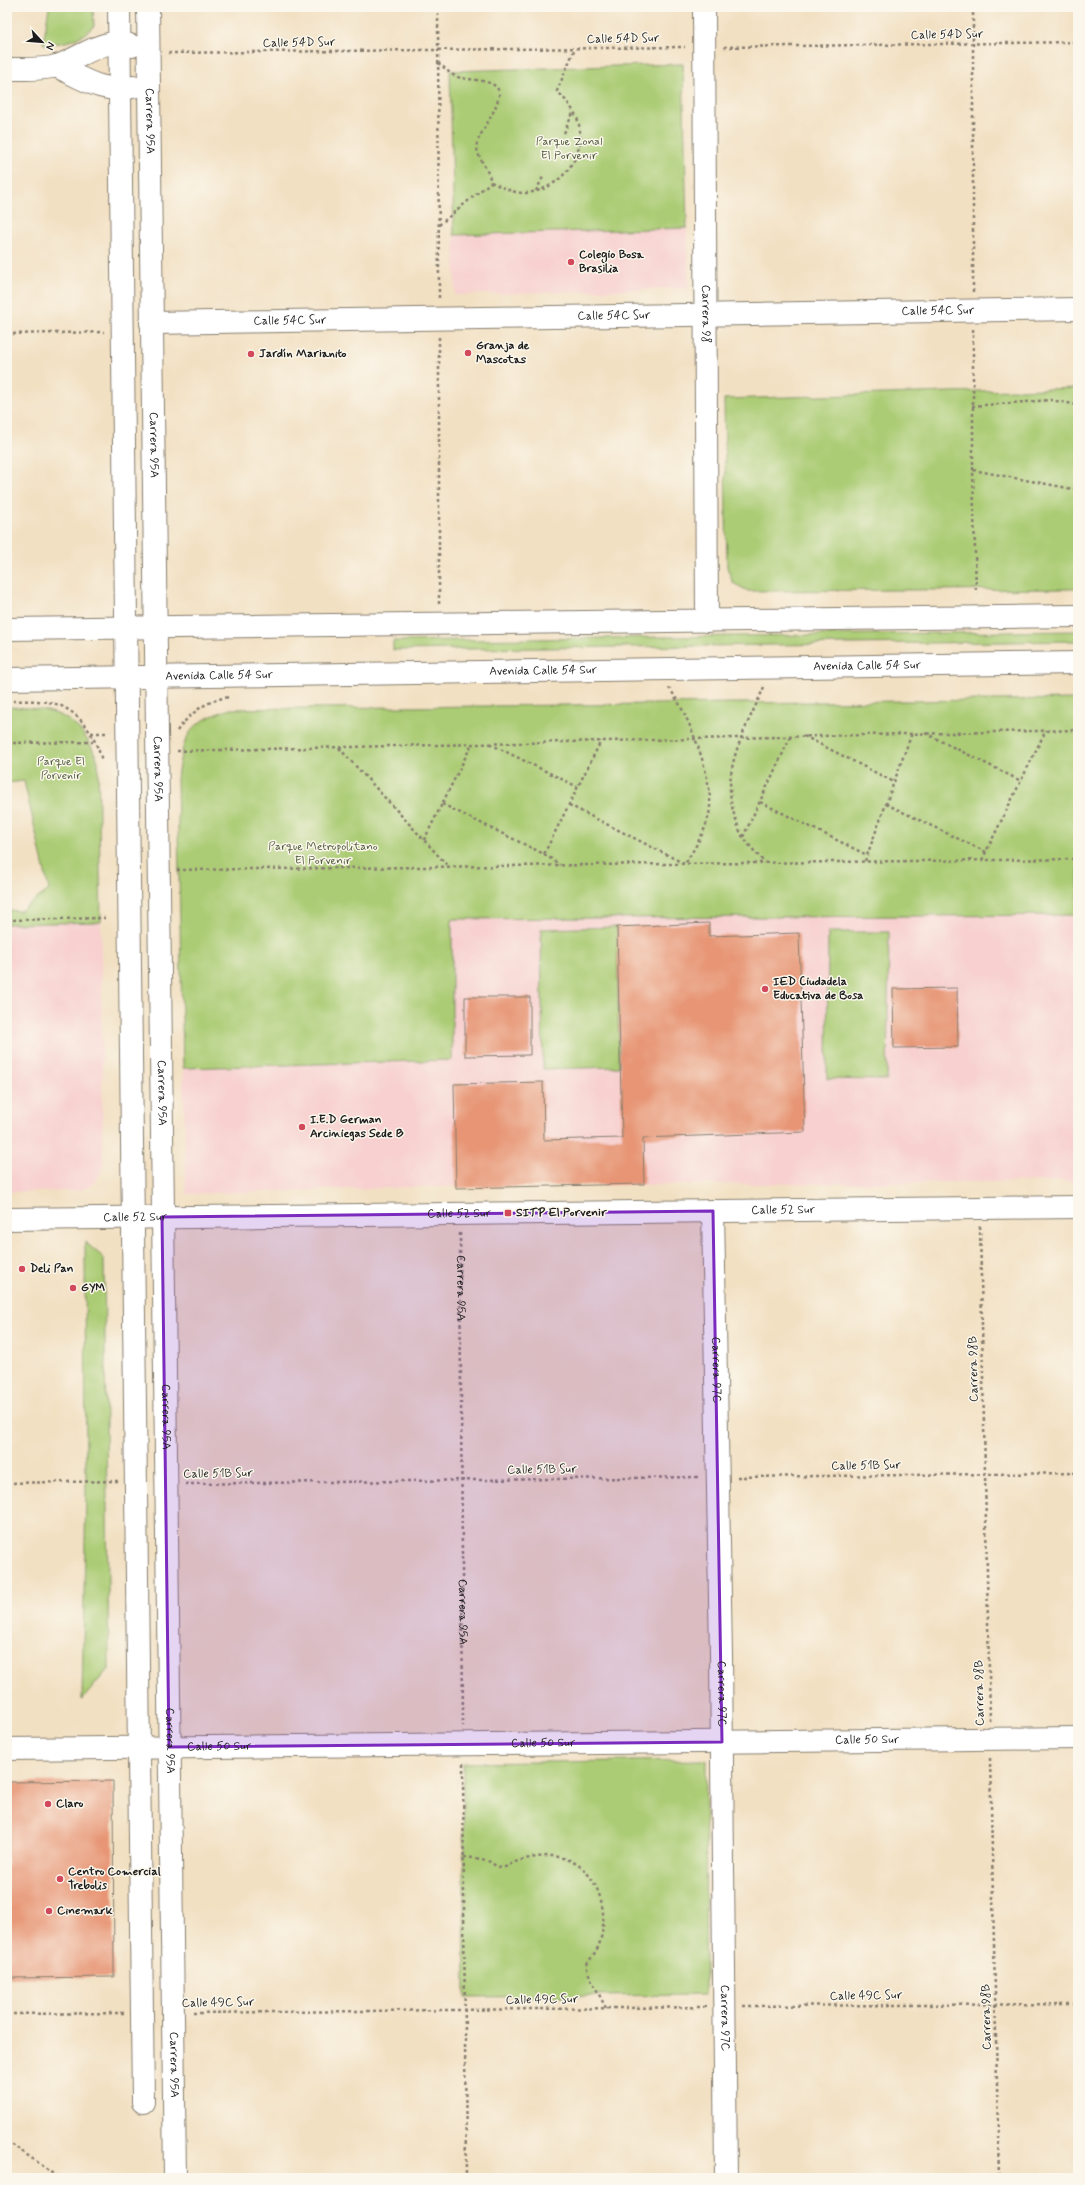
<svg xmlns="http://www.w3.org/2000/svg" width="1085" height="2185" viewBox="0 0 1085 2185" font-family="Mynerve,sans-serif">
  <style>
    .built { fill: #f7d0cf }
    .green { fill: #abcc74; stroke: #647448 }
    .building { fill: #e79574 }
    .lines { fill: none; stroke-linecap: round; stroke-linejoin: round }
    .minor-casing { stroke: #877e6f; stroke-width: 24 }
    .path { stroke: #877e6f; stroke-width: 2.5; stroke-dasharray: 3 3; stroke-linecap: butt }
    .minor { stroke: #fff; stroke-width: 22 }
    .marked { fill: #7b2cbf; fill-opacity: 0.2; stroke: #7b2cbf; stroke-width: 3; stroke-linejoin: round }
    .poi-dot { fill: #d1495b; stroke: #fbf7ec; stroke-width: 1.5 }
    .labels { text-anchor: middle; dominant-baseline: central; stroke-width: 3; stroke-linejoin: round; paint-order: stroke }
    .street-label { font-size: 12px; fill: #1c1c1c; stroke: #fbf7ec }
    .park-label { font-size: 12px; fill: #4e5a3b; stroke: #fbf7ec }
    .poi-label { font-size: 12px; font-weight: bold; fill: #1c1c1c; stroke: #fbf7ec; text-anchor: start }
  </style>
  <rect width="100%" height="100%" fill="#fbf7ec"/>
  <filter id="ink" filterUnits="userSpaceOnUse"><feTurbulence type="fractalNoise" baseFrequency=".025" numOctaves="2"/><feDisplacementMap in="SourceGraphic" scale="8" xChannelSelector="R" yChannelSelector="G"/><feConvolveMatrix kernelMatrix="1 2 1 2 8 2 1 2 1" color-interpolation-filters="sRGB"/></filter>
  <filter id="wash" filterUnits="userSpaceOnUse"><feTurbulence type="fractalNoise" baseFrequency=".012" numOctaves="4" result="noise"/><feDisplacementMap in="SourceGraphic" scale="16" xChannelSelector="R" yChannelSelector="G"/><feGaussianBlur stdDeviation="0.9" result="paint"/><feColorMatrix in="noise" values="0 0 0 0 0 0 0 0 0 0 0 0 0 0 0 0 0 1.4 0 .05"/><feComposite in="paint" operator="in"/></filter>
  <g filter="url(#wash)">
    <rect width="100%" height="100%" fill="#f2e0c2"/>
    <g class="built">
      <polygon points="687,228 689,288 455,295 454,235"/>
      <polygon points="1078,915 1078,1181 422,1187 186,1194 183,1068 452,1060 452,919"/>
      <polygon points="101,922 103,1167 98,1178 90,1186 80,1191 7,1192 7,924"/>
    </g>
    <g class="green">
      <path d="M49 7H93L94 26C79 41 63 44 43 44Z"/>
      <polygon points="683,64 687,228 454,235 450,71"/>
      <polygon points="1078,388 1078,589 748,591 733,583 727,567 724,399"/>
      <polygon points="1078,631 1078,641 393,650 393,641"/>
      <path d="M1078 699V915L452 919V1060L183 1068 177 777C184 735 187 723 230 709Z"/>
      <path d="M7 707C54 708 79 714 98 761L101 922 7 924V910L20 911 49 890 24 781 7 783Z"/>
      <polygon points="617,927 619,1067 543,1069 541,929"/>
      <polygon points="828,932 889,932 887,1080 827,1079"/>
      <polygon points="85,1242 104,1258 109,1668 82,1700 86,1493"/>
      <polygon points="706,1760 705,1995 465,1997 463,1763"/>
    </g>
    <g id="blocks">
      <g class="building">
        <polygon points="709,923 709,936 799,933 805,1132 643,1138 644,1184 456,1188 454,1084 543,1082 544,1140 622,1138 617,927"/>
        <polygon points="957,988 958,1047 894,1048 893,989"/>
        <polygon points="465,997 530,997 530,1055 465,1056"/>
        <polygon points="113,1781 114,1977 7,1978 7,1782"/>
      </g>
    </g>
  </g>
  <g filter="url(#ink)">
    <use href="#blocks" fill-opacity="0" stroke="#877e6f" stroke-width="1"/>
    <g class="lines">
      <g class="minor-casing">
        <g id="minor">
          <polyline points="119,7 143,2102"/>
          <path id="s2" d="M148 7 175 2178"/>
          <path id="s3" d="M704 7 707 621"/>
          <path d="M56 66C80 77 105 95 133 87"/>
          <path d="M7 69C22 69 42 70 57 66 82 58 104 35 132 46"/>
          <path id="s4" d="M151 323 1078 309"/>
          <polyline points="7,629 1078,616"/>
          <path id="s5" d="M7 679 1078 663"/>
          <path id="s6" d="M713 1211 721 1655 726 2178"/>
          <path id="s7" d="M7 1219 1078 1207"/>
          <path id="s8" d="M7 1749 1078 1738"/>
        </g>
      </g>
      <g class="path">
        <polyline points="438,7 439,300"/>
        <polyline points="973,7 973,292"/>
        <polyline points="724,47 1078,42"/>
        <polyline points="168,53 685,47"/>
        <path d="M438 63C444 67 449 73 455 76 466 82 506 76 498 100 494 114 483 129 477 142 475 157 488 167 491 182"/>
        <polyline points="564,133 573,113"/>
        <path d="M491 182C502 187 512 193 525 193 561 191 590 153 577 118 572 107 565 99 557 91L575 48"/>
        <polyline points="536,191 543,177"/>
        <polyline points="439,225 491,182"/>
        <polyline points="973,329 973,470 976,594"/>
        <polyline points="7,334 104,332"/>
        <polyline points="439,337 439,604"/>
        <polyline points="972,406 1051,400 1078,405"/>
        <polyline points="973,470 1078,490"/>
        <path d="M764 687C745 731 718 772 736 820 738 826 740 833 743 837 749 846 758 855 765 863"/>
        <path d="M7 701C20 701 34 700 47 702 77 706 95 734 102 761"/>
        <path d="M177 731C190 713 208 699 230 697"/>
        <polyline points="91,733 109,733"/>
        <polyline points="925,733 1021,781"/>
        <polyline points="804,736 894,782"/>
        <polyline points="7,743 93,742"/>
        <polyline points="490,744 578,787"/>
        <polyline points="339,748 448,866"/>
        <polyline points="177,751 1078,730"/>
        <polyline points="760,802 867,855"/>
        <polyline points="442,804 544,854 560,865"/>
        <polyline points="886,804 986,852"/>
        <path d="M569 805 685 864C695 847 705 833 709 814 716 784 688 712 669 688"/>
        <polyline points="743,837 791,736"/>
        <polyline points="424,840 472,744"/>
        <polyline points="544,854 601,741"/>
        <polyline points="982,860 1046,730"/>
        <polyline points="865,861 912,733"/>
        <polyline points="177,870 1078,859"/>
        <polyline points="7,920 105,918"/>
        <polyline points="980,1226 990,1721"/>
        <path id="s1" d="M460 1233 463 1726"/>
        <polyline points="737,1477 1078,1473"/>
        <polyline points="7,1483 118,1481"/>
        <polyline points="185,1484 700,1477"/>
        <polyline points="990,1758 999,2178"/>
        <polyline points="463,1763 466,2178"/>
        <path d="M464 1857C471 1858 479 1858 485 1860 493 1862 496 1869 505 1867 508 1866 510 1864 513 1863 524 1858 540 1856 552 1856 595 1859 612 1908 599 1945 596 1952 590 1959 586 1966L590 1977 606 2008"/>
        <polyline points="743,2006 1078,2004"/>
        <polyline points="193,2013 706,2007"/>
        <polyline points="7,2014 124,2013"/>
        <polyline points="7,2141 60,2178"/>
      </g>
      <use href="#minor" class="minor"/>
    </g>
  </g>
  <path class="marked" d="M713 1211 722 1742 169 1747 162 1217Z"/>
  <g class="poi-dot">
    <circle cx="571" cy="262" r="4"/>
    <circle cx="468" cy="353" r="4"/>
    <circle cx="251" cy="354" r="4"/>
    <circle cx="765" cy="989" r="4"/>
    <circle cx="302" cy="1127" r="4"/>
    <rect x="504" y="1209" width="8" height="8" rx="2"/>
    <circle cx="22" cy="1269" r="4"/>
    <circle cx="73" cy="1288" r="4"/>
    <circle cx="48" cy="1804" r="4"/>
    <circle cx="60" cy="1879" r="4"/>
    <circle cx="49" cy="1911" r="4"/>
  </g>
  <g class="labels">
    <g class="street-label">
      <text transform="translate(947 35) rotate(-1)">Calle 54D Sur</text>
      <text transform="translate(623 39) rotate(-1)">Calle 54D Sur</text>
      <text transform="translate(299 43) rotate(-1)">Calle 54D Sur</text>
      <text stroke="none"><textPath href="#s2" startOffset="114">Carrera 95A</textPath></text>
      <text stroke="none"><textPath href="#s4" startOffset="787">Calle 54C Sur</textPath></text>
      <text stroke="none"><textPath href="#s3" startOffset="307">Carrera 98</textPath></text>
      <text stroke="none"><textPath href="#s4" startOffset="463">Calle 54C Sur</textPath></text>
      <text stroke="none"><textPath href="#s4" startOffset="139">Calle 54C Sur</textPath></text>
      <text stroke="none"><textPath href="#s2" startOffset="438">Carrera 95A</textPath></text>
      <text stroke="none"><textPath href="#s5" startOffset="860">Avenida Calle 54 Sur</textPath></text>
      <text stroke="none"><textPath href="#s5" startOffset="536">Avenida Calle 54 Sur</textPath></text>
      <text stroke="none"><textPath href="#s5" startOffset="212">Avenida Calle 54 Sur</textPath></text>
      <text stroke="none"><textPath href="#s2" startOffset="762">Carrera 95A</textPath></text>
      <text stroke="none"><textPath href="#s2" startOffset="1086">Carrera 95A</textPath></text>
      <text stroke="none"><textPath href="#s7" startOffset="776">Calle 52 Sur</textPath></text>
      <text stroke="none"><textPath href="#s7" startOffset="452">Calle 52 Sur</textPath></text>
      <text stroke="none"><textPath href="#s7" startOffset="128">Calle 52 Sur</textPath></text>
      <text stroke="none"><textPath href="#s1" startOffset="55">Carrera 95A</textPath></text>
      <text transform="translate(974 1369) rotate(-91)">Carrera 98B</text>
      <text stroke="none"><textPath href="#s6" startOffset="159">Carrera 97C</textPath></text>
      <text stroke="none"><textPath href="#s2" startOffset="1410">Carrera 95A</textPath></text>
      <text transform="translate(866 1466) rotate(-1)">Calle 51B Sur</text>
      <text transform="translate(542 1470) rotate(-1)">Calle 51B Sur</text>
      <text transform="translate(218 1474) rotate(-1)">Calle 51B Sur</text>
      <text stroke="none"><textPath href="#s1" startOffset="379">Carrera 95A</textPath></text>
      <text transform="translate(980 1693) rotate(-91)">Carrera 98B</text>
      <text stroke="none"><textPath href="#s6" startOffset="483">Carrera 97C</textPath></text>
      <text stroke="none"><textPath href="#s2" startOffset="1734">Carrera 95A</textPath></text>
      <text stroke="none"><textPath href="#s8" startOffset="860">Calle 50 Sur</textPath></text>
      <text stroke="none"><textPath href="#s8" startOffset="536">Calle 50 Sur</textPath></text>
      <text stroke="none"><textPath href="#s8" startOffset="212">Calle 50 Sur</textPath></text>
      <text transform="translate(866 1996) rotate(-1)">Calle 49C Sur</text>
      <text transform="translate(542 2000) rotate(-1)">Calle 49C Sur</text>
      <text transform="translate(218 2003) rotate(-1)">Calle 49C Sur</text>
      <text transform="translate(987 2017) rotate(-91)">Carrera 98B</text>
      <text stroke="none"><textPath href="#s6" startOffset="807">Carrera 97C</textPath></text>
      <text stroke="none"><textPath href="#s2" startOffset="2058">Carrera 95A</textPath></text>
    </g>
    <g class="park-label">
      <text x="569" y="142">Parque Zonal<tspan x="569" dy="14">El Porvenir</tspan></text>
      <text x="61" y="762">Parque El<tspan x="61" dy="14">Porvenir</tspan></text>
      <text x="323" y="847">Parque Metropolitano<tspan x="323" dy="14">El Porvenir</tspan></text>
    </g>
    <g class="poi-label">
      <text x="579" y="255">Colegio Bosa<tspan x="579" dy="14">Brasilia</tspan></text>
      <text x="476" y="346">Granja de<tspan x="476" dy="14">Mascotas</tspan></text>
      <text x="259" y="354">Jardín Marianito</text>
      <text x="773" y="982">IED Ciudadela<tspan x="773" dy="14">Educativa de Bosa</tspan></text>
      <text x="310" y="1120">I.E.D German<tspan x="310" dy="14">Arciniegas Sede B</tspan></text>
      <text x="516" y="1213">SITP El Porvenir</text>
      <text x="30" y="1269">Deli Pan</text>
      <text x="81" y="1288">GYM</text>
      <text x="56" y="1804">Claro</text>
      <text x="68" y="1872">Centro Comercial<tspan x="68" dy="14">Trebolis</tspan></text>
      <text x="57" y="1911">Cinemark</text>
    </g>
  </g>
  <rect width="1085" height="2185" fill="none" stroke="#fbf7ec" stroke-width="24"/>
  <g transform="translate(42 42) rotate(116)" stroke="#fbf7ec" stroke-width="3" paint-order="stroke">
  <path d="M0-3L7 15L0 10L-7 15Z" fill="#1c1c1c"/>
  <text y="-6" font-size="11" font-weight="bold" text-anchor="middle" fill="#1c1c1c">N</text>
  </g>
</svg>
